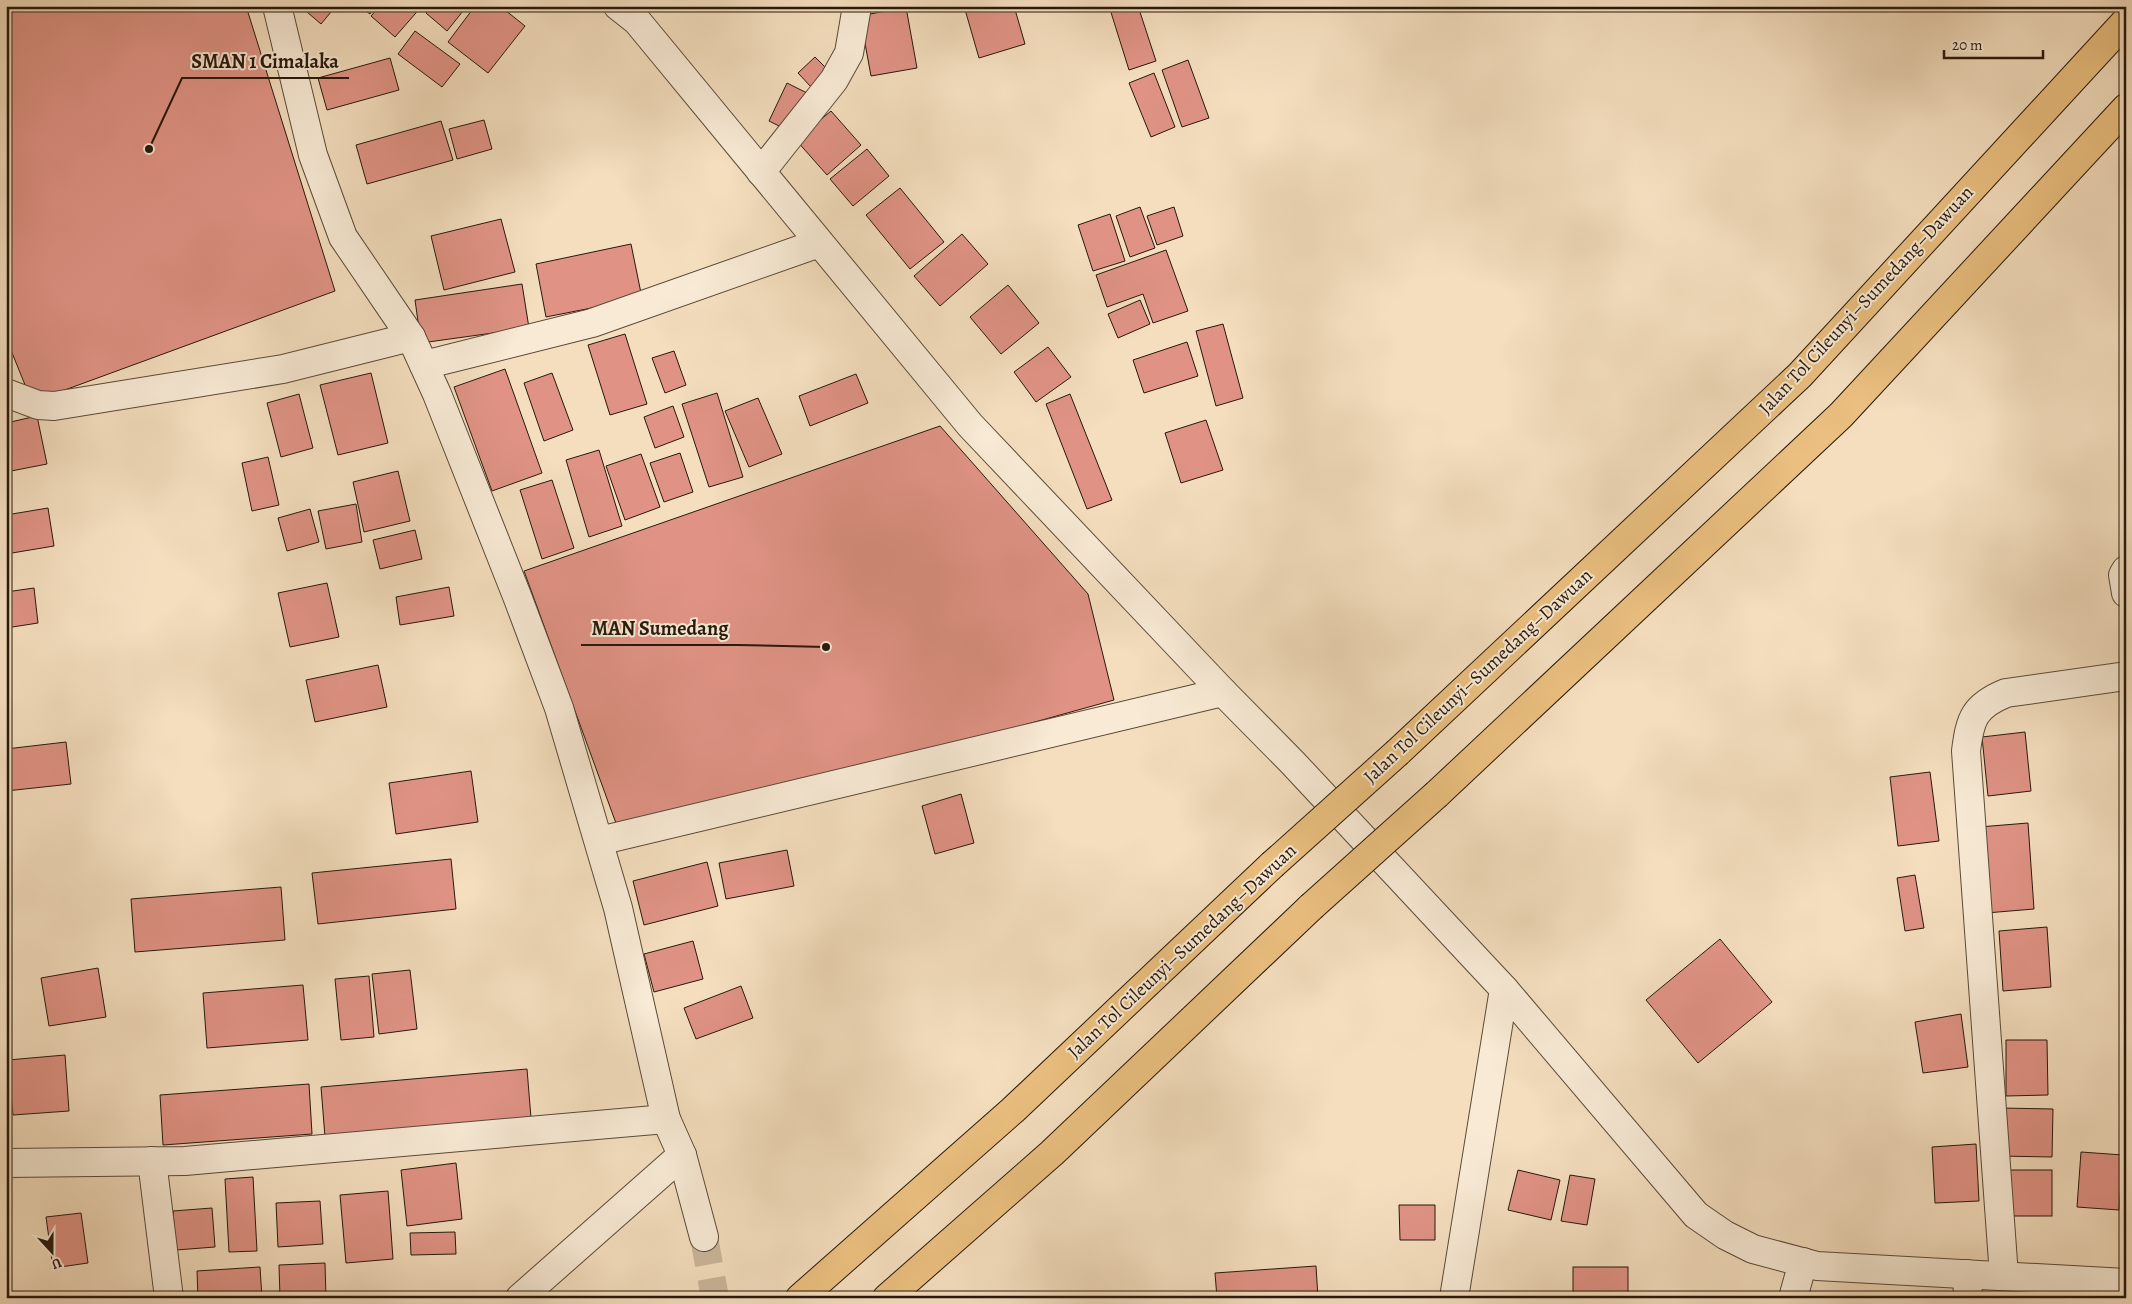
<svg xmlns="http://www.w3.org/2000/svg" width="2132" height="1304" viewBox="0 0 2132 1304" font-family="Alegreya,serif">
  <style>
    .building { fill: #e09385; stroke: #27180c }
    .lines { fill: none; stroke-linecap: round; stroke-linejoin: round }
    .minor-tunnel { stroke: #cbb69a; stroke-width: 28; stroke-dasharray: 28 14; stroke-linecap: butt }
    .minor-casing { stroke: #5a4a38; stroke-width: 30 }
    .tertiary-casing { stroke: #5a4a38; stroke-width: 30 }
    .motorway-casing { stroke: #27180c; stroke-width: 30 }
    .minor { stroke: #f8ead5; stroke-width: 28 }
    .tertiary { stroke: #f8ead5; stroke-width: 28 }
    .motorway { stroke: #eabf7f; stroke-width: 28 }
    .motorway-bridge-casing { stroke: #27180c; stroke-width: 30; stroke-linecap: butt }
    .motorway-bridge { stroke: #eabf7f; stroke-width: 28 }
    .labels { text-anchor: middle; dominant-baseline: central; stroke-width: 4; stroke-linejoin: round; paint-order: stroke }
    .street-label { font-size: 19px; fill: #27180c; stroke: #f8ead5 }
    .leader { fill: none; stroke: #27180c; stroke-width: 2 }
    .callout-dot { fill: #27180c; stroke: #f8ead5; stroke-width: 2 }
    .callout-label { font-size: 20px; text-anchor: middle; font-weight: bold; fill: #27180c; stroke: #f8ead5; stroke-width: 4; stroke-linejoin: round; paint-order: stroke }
  </style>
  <rect width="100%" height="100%" fill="#f4debe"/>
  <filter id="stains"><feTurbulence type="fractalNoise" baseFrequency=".004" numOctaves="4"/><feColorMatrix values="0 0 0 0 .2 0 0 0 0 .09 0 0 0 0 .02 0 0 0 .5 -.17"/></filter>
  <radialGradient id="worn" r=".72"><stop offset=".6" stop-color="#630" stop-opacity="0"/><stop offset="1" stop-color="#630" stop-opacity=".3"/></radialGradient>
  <g class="building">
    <polygon points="6,6 246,6 335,291 32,402 6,338"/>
    <polygon points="300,6 336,6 321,24"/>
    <polygon points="359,6 375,6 370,14"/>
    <polygon points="380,6 422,6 395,37 371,16"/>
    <polygon points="432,6 467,6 447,31 426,13"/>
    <polygon points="475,6 500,6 525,26 488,73 448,42"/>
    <polygon points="964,6 1014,6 1025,44 979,58"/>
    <polygon points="1109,6 1138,6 1156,61 1129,70"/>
    <polygon points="906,7 917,68 871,76 860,16"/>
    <polygon points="415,31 460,64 442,87 398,54"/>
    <polygon points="815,57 830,72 812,88 798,73"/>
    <polygon points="390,58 399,90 327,110 318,78"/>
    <polygon points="1188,60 1209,118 1182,127 1162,70"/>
    <polygon points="1154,73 1175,127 1151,137 1129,83"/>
    <polygon points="787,83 809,94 791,132 769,121"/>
    <polygon points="831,111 861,145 827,175 796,140"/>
    <polygon points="484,120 492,149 457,159 449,129"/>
    <polygon points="441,121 453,160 367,184 356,145"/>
    <polygon points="867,149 889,176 853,206 830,179"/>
    <polygon points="900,188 944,242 910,269 866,215"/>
    <polygon points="1140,207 1155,248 1130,257 1116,216"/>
    <polygon points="1174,207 1183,236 1157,245 1147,216"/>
    <polygon points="1110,214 1125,261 1093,271 1078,225"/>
    <polygon points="501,219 515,272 444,290 431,236"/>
    <polygon points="962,234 988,264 940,306 914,276"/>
    <polygon points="631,244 642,298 546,317 536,264"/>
    <polygon points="1166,250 1188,311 1153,323 1143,294 1107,307 1096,275"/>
    <polygon points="522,284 529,328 421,343 415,300"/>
    <polygon points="1008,285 1039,323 1001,354 970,317"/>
    <polygon points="1140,300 1150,324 1118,338 1108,314"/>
    <polygon points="1223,324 1243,398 1216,406 1196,331"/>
    <polygon points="625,334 647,404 610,415 588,345"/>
    <polygon points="1187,342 1198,376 1144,393 1133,360"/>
    <polygon points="1048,347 1071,377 1036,402 1014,372"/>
    <polygon points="674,351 686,385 665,393 652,358"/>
    <polygon points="505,369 542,473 492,491 454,387"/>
    <polygon points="371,373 388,443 338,455 320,385"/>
    <polygon points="552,373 573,430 544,441 524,383"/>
    <polygon points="856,374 868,403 810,426 799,396"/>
    <polygon points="717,393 743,477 709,487 682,404"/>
    <polygon points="299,394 313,448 281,457 267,403"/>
    <polygon points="1070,394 1112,500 1087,509 1046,404"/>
    <polygon points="758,398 782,454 749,467 725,411"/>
    <polygon points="673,406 684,437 655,448 644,417"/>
    <polygon points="37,416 47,464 6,472 6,423"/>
    <polygon points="1206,420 1223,470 1181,483 1165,433"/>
    <polygon points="940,426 1088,594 1114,700 621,837 524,571"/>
    <polygon points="599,450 622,526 589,537 566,460"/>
    <polygon points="680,453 693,492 664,502 650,463"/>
    <polygon points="641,454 660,507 625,520 606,466"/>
    <polygon points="268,457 279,505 252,511 242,463"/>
    <polygon points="398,471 410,521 364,532 353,482"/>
    <polygon points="552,480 574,548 542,559 520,490"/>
    <polygon points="356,504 362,542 326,549 318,511"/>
    <polygon points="48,508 54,546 6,554 6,515"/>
    <polygon points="310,509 319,542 287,551 278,518"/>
    <polygon points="415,530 422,559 380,569 373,540"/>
    <polygon points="327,583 339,637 290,647 278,593"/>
    <polygon points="449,587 454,616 400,625 396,597"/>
    <polygon points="34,588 38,623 6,628 6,592"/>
    <polygon points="378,665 387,707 315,722 306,680"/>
    <polygon points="2025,732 2031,791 1988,796 1982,737"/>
    <polygon points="66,742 71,784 6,791 6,749"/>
    <polygon points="471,771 478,822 396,834 389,783"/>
    <polygon points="1930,772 1939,841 1898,846 1890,777"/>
    <polygon points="961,794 974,843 935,854 922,806"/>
    <polygon points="2028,823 2034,909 1986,913 1979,827"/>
    <polygon points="787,850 794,886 726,899 719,863"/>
    <polygon points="451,859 456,909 318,924 312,873"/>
    <polygon points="707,862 718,906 644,925 633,881"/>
    <polygon points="1915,875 1924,928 1905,931 1897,878"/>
    <polygon points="281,887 285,940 135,952 131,899"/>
    <polygon points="2047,927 2051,987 2003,991 1999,931"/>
    <polygon points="1720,939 1772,1002 1698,1063 1646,1000"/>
    <polygon points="693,941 703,979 654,992 644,954"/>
    <polygon points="98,968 106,1017 49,1026 41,978"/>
    <polygon points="410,970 417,1029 379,1034 372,974"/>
    <polygon points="369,976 374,1037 341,1040 335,979"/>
    <polygon points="303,985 308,1040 207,1048 203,993"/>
    <polygon points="741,986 753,1018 696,1039 684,1008"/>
    <polygon points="1961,1014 1968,1067 1923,1073 1915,1022"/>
    <polygon points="2006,1040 2047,1040 2048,1095 2006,1096"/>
    <polygon points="65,1055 69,1111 13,1115 8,1060"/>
    <polygon points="527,1069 531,1118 325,1137 321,1087"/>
    <polygon points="309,1084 312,1134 163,1145 160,1095"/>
    <polygon points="2000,1108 2053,1109 2052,1157 1999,1156"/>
    <polygon points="1976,1144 1979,1201 1935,1203 1932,1147"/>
    <polygon points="2081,1152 2123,1155 2119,1210 2077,1207"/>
    <polygon points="456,1163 462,1219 407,1226 401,1170"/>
    <polygon points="1518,1170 1560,1180 1551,1220 1508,1210"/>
    <rect x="2009" y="1170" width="43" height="46"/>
    <polygon points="1570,1175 1595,1179 1587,1225 1561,1221"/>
    <polygon points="253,1177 257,1251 229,1252 225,1179"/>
    <polygon points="388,1191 393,1259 346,1263 340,1195"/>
    <polygon points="320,1201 323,1244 278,1247 276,1203"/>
    <polygon points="1399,1205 1435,1205 1435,1240 1400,1240"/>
    <polygon points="212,1208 215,1247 176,1250 173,1211"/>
    <polygon points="81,1213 88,1263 53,1268 46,1217"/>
    <polygon points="455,1232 456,1254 411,1255 410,1233"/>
    <polygon points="325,1263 326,1298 280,1298 279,1265"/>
    <polygon points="1316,1266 1318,1298 1217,1298 1215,1273"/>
    <polygon points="260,1267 262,1298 198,1298 197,1271"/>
    <rect x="1573" y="1267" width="55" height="31"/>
  </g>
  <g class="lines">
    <polyline class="minor-tunnel" points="704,1237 715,1298"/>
    <g class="minor-casing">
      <g id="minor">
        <polyline points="277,6 313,155 343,237 411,337 437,394 517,596 559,708 618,908 666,1119 682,1155 704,1237"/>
        <polyline points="761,172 834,80 849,53 857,6"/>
        <polyline points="424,365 592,323 819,243"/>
        <polyline points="6,393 38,405 54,406 283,369 411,337"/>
        <polyline points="2126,570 2123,575 2126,593"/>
        <polyline points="599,841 1223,692"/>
        <polyline points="152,1161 169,1298"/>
        <polyline points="6,1163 185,1161 666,1119"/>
        <polyline points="1967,1274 1968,1298"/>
        <path d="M2004 1276 1966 751C1970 719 1974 706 2006 693L2126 676"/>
        <polyline points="520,1298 682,1155"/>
        <polyline points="1454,1298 1504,989"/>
        <polyline points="1793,1298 1803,1262"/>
      </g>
    </g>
    <g class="tertiary-casing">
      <polyline id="tertiary" points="618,6 637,21 970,425 1223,692 1292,762 1504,989 1696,1215 1725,1235 1753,1249 1817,1266 2126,1283"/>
    </g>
    <g class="motorway-casing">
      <g id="motorway">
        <polyline points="1398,752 1800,375 2126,21"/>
        <polyline points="1437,794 1841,415 2126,108"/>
        <polyline points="800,1298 1013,1110 1272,865"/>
        <polyline points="887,1298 1052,1153 1311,907"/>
      </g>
    </g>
    <use href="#minor" class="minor"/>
    <use href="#tertiary" class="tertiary"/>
    <use href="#motorway" class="motorway"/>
    <g class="motorway-bridge-casing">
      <g id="motorway-bridge">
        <polyline points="1272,865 1398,752"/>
        <polyline points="1311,907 1437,794"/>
      </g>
    </g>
    <use href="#motorway-bridge" class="motorway-bridge"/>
  </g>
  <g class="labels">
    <g class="street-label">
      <text transform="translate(1866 300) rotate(-47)">Jalan Tol Cileunyi–Sumedang–Dawuan</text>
      <text transform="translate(1478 676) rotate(-43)">Jalan Tol Cileunyi–Sumedang–Dawuan</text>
      <text transform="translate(1182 951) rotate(-43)">Jalan Tol Cileunyi–Sumedang–Dawuan</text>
    </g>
  </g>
  <path class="leader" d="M149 149L182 78H349M826 647L738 645H581"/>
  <g class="callout-dot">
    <circle cx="149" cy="149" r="5"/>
    <circle cx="826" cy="647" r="5"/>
  </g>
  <g class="callout-label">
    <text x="265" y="68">SMAN 1 Cimalaka</text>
    <text x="660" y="635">MAN Sumedang</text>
  </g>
  <rect width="2132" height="1304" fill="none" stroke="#f4debe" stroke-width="25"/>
  <rect x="8" y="8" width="2117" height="1289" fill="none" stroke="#27180c" stroke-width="2.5"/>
  <rect x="12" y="12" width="2107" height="1279" fill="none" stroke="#27180c"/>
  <g transform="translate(52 1252) rotate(159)" stroke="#f8ead5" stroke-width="4" paint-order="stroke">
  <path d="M0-4L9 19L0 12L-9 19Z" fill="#27180c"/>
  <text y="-8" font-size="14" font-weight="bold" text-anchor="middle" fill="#27180c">U</text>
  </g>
  <path d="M1944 50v8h99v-8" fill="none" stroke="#27180c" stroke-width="2.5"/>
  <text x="1952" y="50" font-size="15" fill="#27180c" stroke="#f8ead5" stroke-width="4" paint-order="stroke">20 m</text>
  <rect width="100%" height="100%" filter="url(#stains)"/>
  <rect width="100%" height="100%" fill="url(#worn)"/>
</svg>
